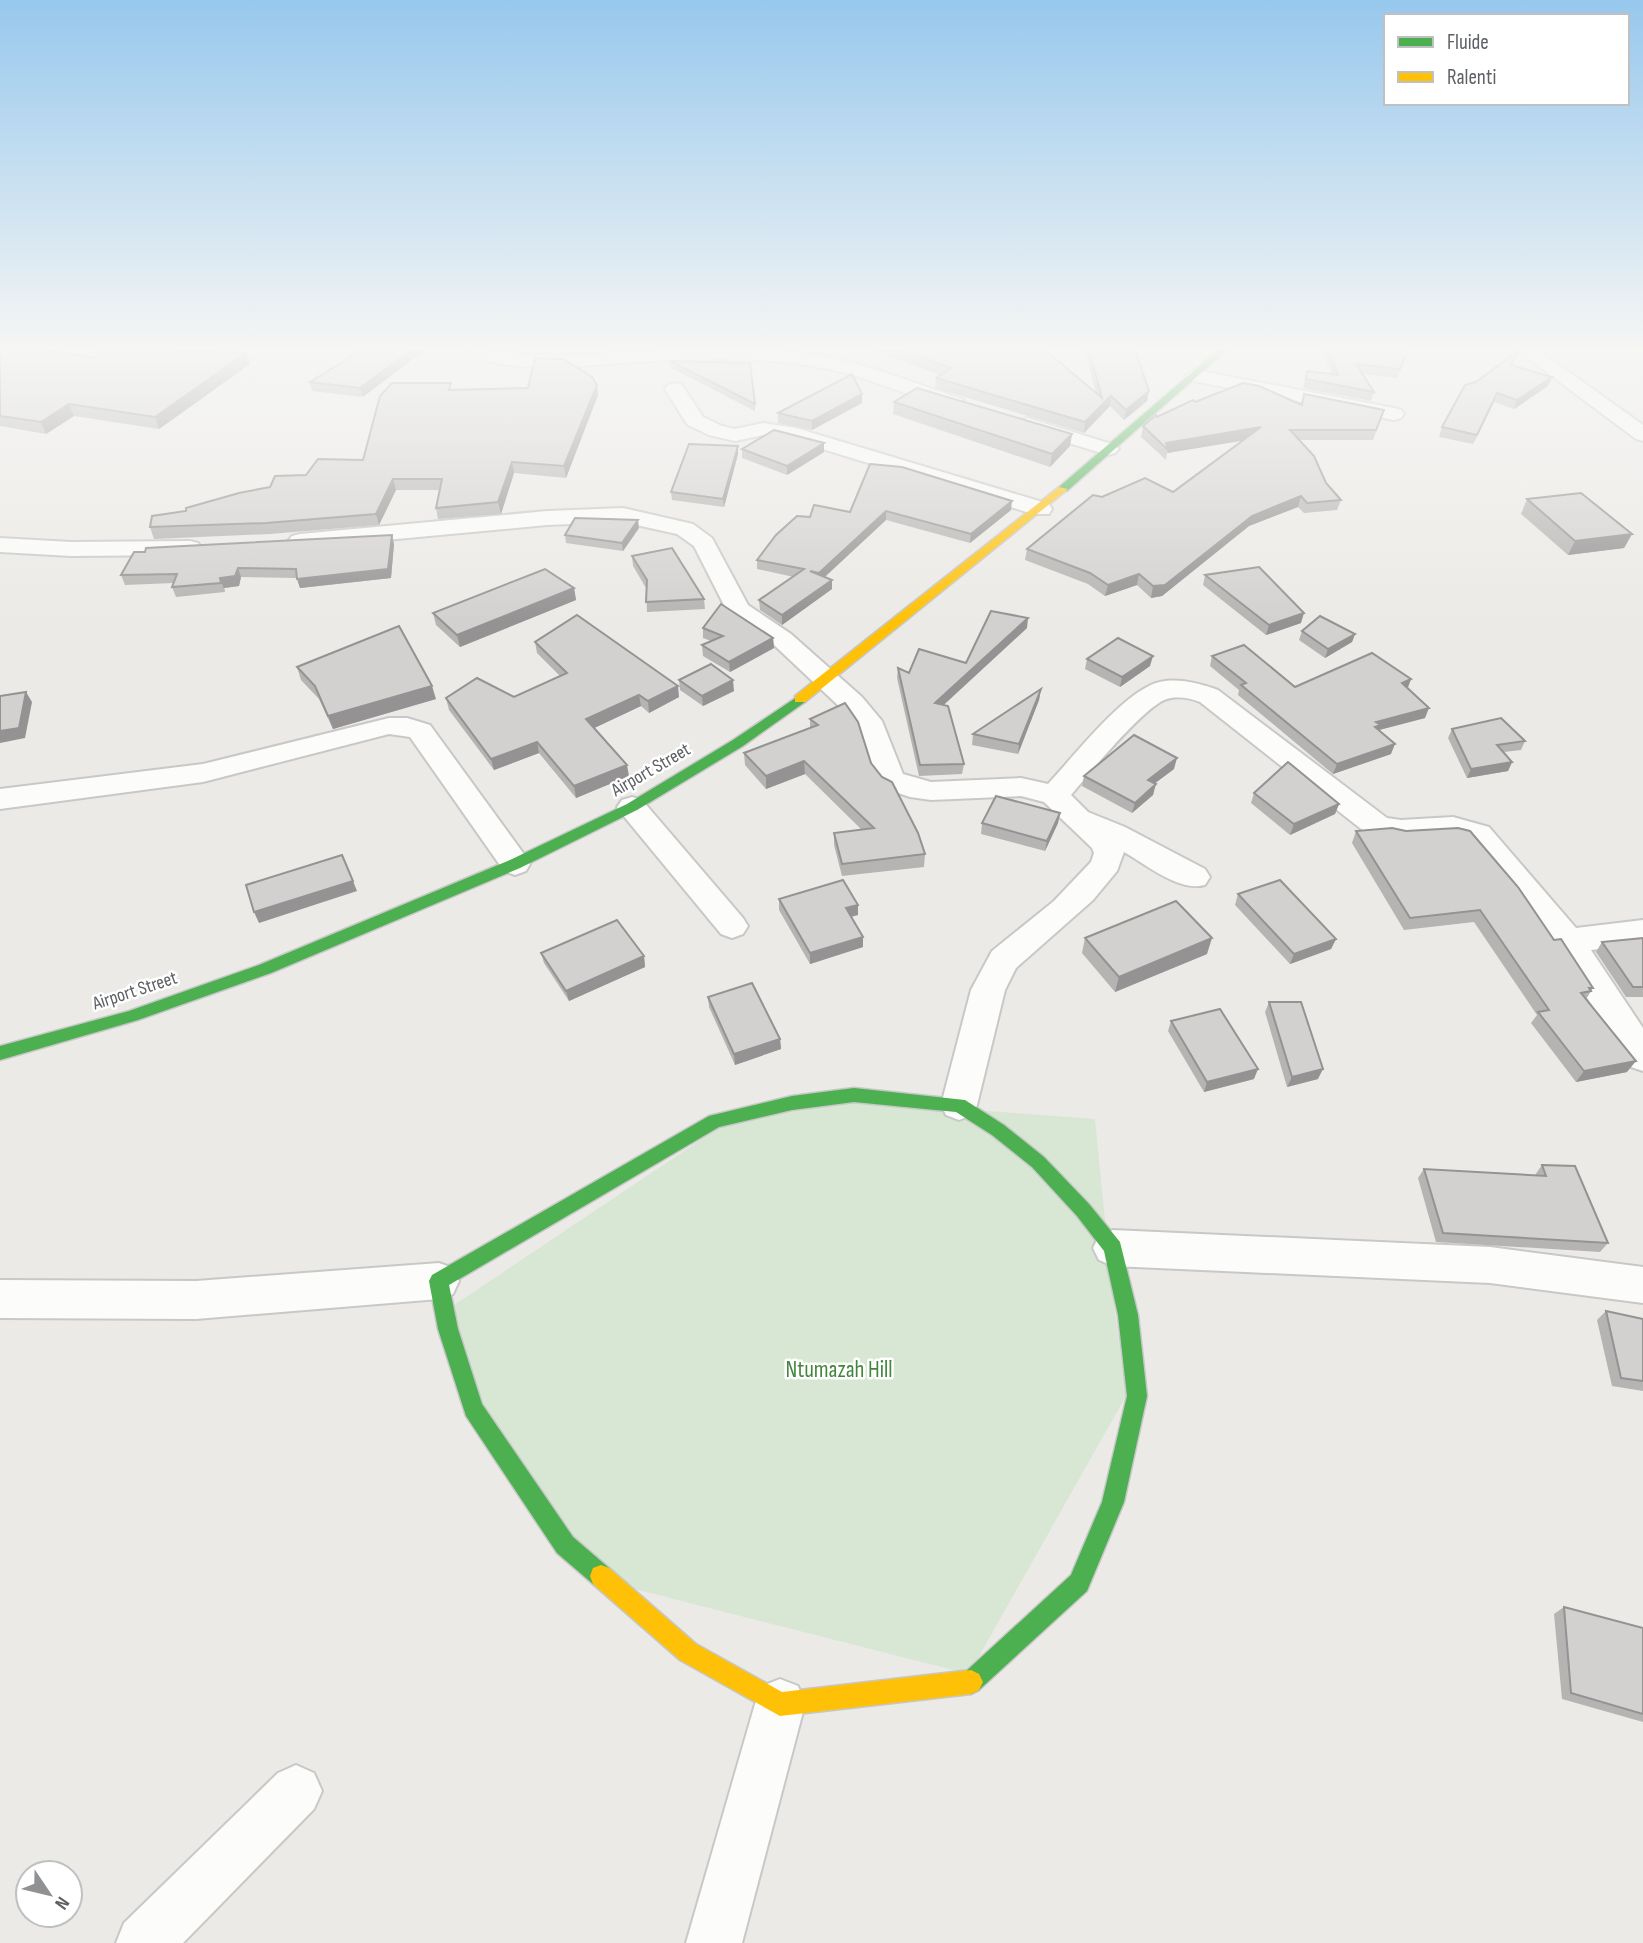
<svg xmlns="http://www.w3.org/2000/svg" width="1643" height="1943" viewBox="0 0 1643 1943" font-family="'Sofia Sans Condensed',sans-serif">
  <style>
    .green { fill: #d8e7d3 }
    .lines { fill: none; stroke-linecap: round; stroke-linejoin: round }
    .street-casing { stroke: #c8c8c8; stroke-width: 4 }
    .fast-casing { stroke: #c6c7c7; stroke-width: 3 }
    .slow-casing { stroke: #c6c7c7; stroke-width: 3 }
    .street { fill: #fcfcfb; fill-rule: evenodd }
    .fast { fill: #4caf50; fill-rule: evenodd }
    .slow { fill: #ffc107; fill-rule: evenodd }
    .wall { fill: #b5b4b3 }
    .shaded-wall { fill: #949292 }
    .building { fill: #d3d1d0; stroke: #949292; stroke-width: 2 }
    .labels { text-anchor: middle; dominant-baseline: central; stroke-width: 5; stroke-linejoin: round; paint-order: stroke }
    .street-label { font-size: 19px; fill: #5d6165; stroke: #fff }
    .near-park-label { font-size: 23px; fill: #43853c; stroke: #fff }
  </style>
  <rect width="100%" height="100%" fill="#eceae7"/>
  <polygon class="green" points="857,1101 1095,1119 1111,1281 1126,1396 969,1674 603,1581 477,1405 448,1309 726,1123"/>
  <g class="lines">
    <g class="street-casing">
      <g id="street">
        <path d="M104 350H272C259 366 139 357 113 356L106 354Z"/>
        <path d="M471 350C501 350 530 357 560 356 645 353 731 342 815 355 866 363 913 383 962 399L965 403 962 407 955 409C914 399 875 379 833 370 765 355 690 358 621 363 592 365 487 376 471 350Z"/>
        <polygon points="1517,350 1538,350 1643,425 1643,441 1636,439"/>
        <polygon points="1195,370 1394,408 1401,410 1404,414 1401,418 1394,420 1188,380 1185,376"/>
        <polygon points="675,383 682,385 703,417 722,426 735,429 763,423 796,428 1049,504 1052,509 1049,514 1033,514 787,438 763,435 735,441 709,435 688,425 685,421 665,389 668,385"/>
        <polygon points="1027,418 1115,445 1119,449 1115,453 1108,455 1020,428 1017,424 1020,420"/>
        <path d="M623 508 693 524 712 538 748 605 791 634 862 697 882 721 903 774 931 782 1021 778 1048 784C1074 756 1116 702 1149 686 1169 675 1199 683 1218 690L1387 818 1401 820 1453 817 1489 827 1576 928 1643 920V944L1591 950 1643 1028V1071L1631 1067 1556 949 1467 841 1453 837 1401 840 1365 832 1200 702C1190 698 1177 696 1167 699 1145 705 1088 775 1071 795L1088 812 1125 827 1205 869 1210 877 1205 885C1179 892 1147 865 1124 852L1117 871 1093 900 1016 968 1005 990 977 1105 972 1115 959 1120 946 1115 941 1105 971 990 992 951 1054 901 1091 862 1094 853 1092 848 1044 802 1021 796 931 800 910 797 883 788 870 768 859 729 842 709 773 644 729 615 694 546 677 534 623 522 547 525 300 548 292 546 288 541 292 536 300 534 547 511Z"/>
        <polygon points="0,538 71,542 190,541 198,543 202,548 198,553 190,555 71,556 0,552"/>
        <polygon points="389,718 407,718 430,725 526,857 530,864 526,871 515,875 504,871 410,737 389,734 203,782 0,809 0,789 203,764"/>
        <polygon points="632,797 642,800 743,918 748,926 743,934 732,938 721,934 622,814 617,807 622,800"/>
        <polygon points="1113,1230 1490,1247 1643,1267 1643,1303 1490,1283 1113,1266 1099,1260 1093,1248 1099,1236"/>
        <polygon points="439,1263 453,1268 459,1281 453,1294 439,1299 196,1319 0,1318 0,1280 196,1281"/>
        <polygon points="780,1679 798,1686 805,1704 742,1943 686,1943 755,1704 762,1686"/>
        <polygon points="296,1765 314,1773 322,1791 314,1809 183,1943 116,1943 124,1923 278,1773"/>
      </g>
    </g>
    <g class="fast-casing">
      <g id="fast">
        <polygon points="1218,350 1227,350 1067,491 1059,491 1059,487"/>
        <polygon points="800,695 805,696 805,702 743,746 637,810 520,868 271,973 138,1020 0,1060 0,1046 129,1011 259,965 510,860 627,804 733,740"/>
        <polygon points="854,1088 965,1100 1004,1125 1044,1157 1089,1204 1120,1242 1138,1315 1147,1396 1124,1502 1087,1591 979,1690 971,1694 963,1690 959,1682 963,1674 1071,1575 1102,1502 1127,1396 1118,1315 1104,1251 1077,1216 1032,1167 992,1135 956,1112 854,1102 792,1110 719,1127 449,1285 458,1329 482,1404 573,1537 609,1568 612,1576 609,1584 601,1587 593,1584 557,1553 466,1416 438,1329 429,1281 432,1275 709,1116 792,1096"/>
      </g>
    </g>
    <g class="slow-casing">
      <g id="slow">
        <polygon points="1059,487 1068,489 805,702 795,702 795,696"/>
        <polygon points="601,1565 609,1568 696,1644 782,1692 971,1670 979,1674 983,1682 979,1690 971,1694 780,1716 680,1660 593,1584 590,1576 593,1568"/>
      </g>
    </g>
    <use href="#street" class="street"/>
    <use href="#fast" class="fast"/>
    <use href="#slow" class="slow"/>
  </g>
  <g class="wall">
    <polygon points="0,350 93,358 246,353 250,364 159,429 74,416 46,434 0,426"/>
    <polygon points="362,350 363,397 312,391 310,382"/>
    <polygon points="878,350 1045,350 1096,394 1085,350 1135,350 1149,391 1147,401 1124,420 1110,406 1084,433 935,388 936,378 940,375 878,352"/>
    <polygon points="1322,350 1408,350 1397,378 1362,374 1374,392 1371,401 1303,388 1307,371 1332,375"/>
    <polygon points="670,361 755,404 755,411 671,368"/>
    <polygon points="1512,365 1552,377 1548,386 1514,409 1494,402 1473,444 1439,437 1442,427 1476,382"/>
    <polygon points="597,385 598,395 566,478 514,473 501,514 438,519 436,508 439,490 396,490 379,525 270,534 154,539 150,527 186,511 270,487 306,475 363,460 452,390"/>
    <polygon points="1304,394 1384,410 1373,440 1299,440 1326,483 1341,500 1337,510 1304,513 1298,507 1249,526 1162,596 1151,598 1137,585 1105,596 1088,584 1025,560 1027,549 1102,497 1173,492 1244,440 1167,453 1166,460 1141,437 1143,426 1157,417 1195,402 1301,405"/>
    <polygon points="894,402 1072,434 1070,446 1050,467 893,414"/>
    <polygon points="862,403 812,430 778,423 778,413"/>
    <polygon points="824,443 824,452 787,475 742,458 742,449"/>
    <polygon points="738,454 724,507 672,500 671,492"/>
    <polygon points="1527,499 1632,534 1624,548 1568,555 1521,514"/>
    <polygon points="1011,510 970,543 886,520 825,577 832,580 832,589 782,625 760,610 759,600 794,577 757,569 757,560 810,517 850,512"/>
    <polygon points="639,528 623,551 566,543 565,535"/>
    <polygon points="394,544 391,578 300,588 297,578 241,577 239,586 224,588 225,592 176,597 172,587 173,583 125,585 121,575"/>
    <polygon points="632,556 704,599 705,609 647,612 646,588 633,566"/>
    <polygon points="1205,575 1301,623 1266,635 1203,585"/>
    <polygon points="574,588 576,600 460,647 436,625 433,613"/>
    <polygon points="703,628 773,638 774,648 730,672 703,656 702,645 711,641 703,638"/>
    <polygon points="1027,628 943,705 964,764 962,774 919,776 897,678 898,668 909,673 966,663"/>
    <polygon points="1302,631 1355,634 1352,642 1325,658 1299,640"/>
    <polygon points="535,642 679,697 649,713 641,706 594,728 629,776 576,798 539,753 494,770 449,710 446,698 514,697 560,676 537,653"/>
    <polygon points="1212,656 1295,687 1411,679 1408,688 1425,718 1379,730 1391,754 1333,774 1238,695 1239,690 1210,666"/>
    <polygon points="1087,659 1150,666 1120,687 1085,669"/>
    <polygon points="297,667 436,699 333,729 319,699 301,680"/>
    <polygon points="679,680 734,691 703,706 680,690"/>
    <polygon points="1041,689 1039,700 1018,754 972,745 973,734"/>
    <polygon points="810,719 871,763 925,854 924,867 842,876 834,845 834,833 862,830 805,774 766,789 745,765 744,753 810,728"/>
    <polygon points="1452,729 1525,741 1521,750 1504,752 1512,762 1508,771 1467,778 1448,738"/>
    <polygon points="1174,769 1155,783 1153,795 1132,813 1082,786 1084,776"/>
    <polygon points="1254,793 1339,804 1335,814 1290,835 1251,803"/>
    <polygon points="1060,813 1058,823 1045,851 981,834 982,823"/>
    <polygon points="1356,831 1554,940 1593,988 1586,999 1627,1072 1576,1082 1531,1023 1537,1015 1474,922 1404,930 1352,843"/>
    <polygon points="1238,894 1336,939 1331,949 1290,964 1235,905"/>
    <polygon points="779,899 858,915 851,917 863,947 810,964 779,910"/>
    <polygon points="1085,938 1207,954 1115,992 1082,953"/>
    <polygon points="1643,938 1643,997 1626,997 1596,952 1602,942"/>
    <polygon points="541,953 644,956 645,967 569,1001 544,963"/>
    <polygon points="708,997 780,1039 781,1049 735,1065 709,1007"/>
    <polygon points="1269,1002 1318,1079 1287,1087 1265,1012"/>
    <polygon points="1171,1021 1254,1079 1204,1092 1168,1031"/>
    <polygon points="1542,1165 1608,1243 1600,1252 1436,1242 1418,1178 1424,1169 1535,1175"/>
    <polygon points="1606,1311 1643,1319 1643,1391 1612,1386 1597,1320"/>
    <polygon points="1564,1607 1643,1628 1643,1722 1562,1699 1554,1614"/>
  </g>
  <g class="shaded-wall">
    <polygon points="411,350 425,350 363,397 360,388"/>
    <polygon points="246,353 250,364 159,429 155,417"/>
    <polygon points="1552,377 1548,386 1514,409 1517,400"/>
    <polygon points="597,385 598,395 566,478 564,466"/>
    <polygon points="1149,391 1147,401 1124,420 1126,410"/>
    <polygon points="1497,393 1494,402 1473,444 1477,435"/>
    <polygon points="862,394 862,403 812,430 812,421"/>
    <polygon points="1111,396 1110,406 1084,433 1085,422"/>
    <polygon points="69,404 74,416 46,434 41,422"/>
    <polygon points="1261,427 1259,438 1167,453 1168,450 1166,443"/>
    <polygon points="1072,434 1070,446 1050,467 1052,454"/>
    <polygon points="824,443 824,452 787,475 787,466"/>
    <polygon points="738,446 738,454 724,507 723,499"/>
    <polygon points="512,462 514,473 501,514 498,502"/>
    <polygon points="393,479 396,490 379,525 376,514"/>
    <polygon points="1301,496 1298,507 1249,526 1162,596 1151,598 1153,586 1252,516"/>
    <polygon points="1012,501 1011,510 970,543 971,534"/>
    <polygon points="886,511 886,520 819,582 819,573"/>
    <polygon points="638,520 639,528 623,551 622,543"/>
    <polygon points="1632,534 1624,548 1568,555 1575,541"/>
    <polygon points="392,535 394,544 391,578 300,588 297,579"/>
    <polygon points="238,568 241,577 239,586 224,588 225,592 220,578"/>
    <polygon points="1139,574 1137,585 1105,596 1108,585"/>
    <polygon points="832,580 832,589 782,625 782,615"/>
    <polygon points="574,588 576,600 460,647 457,635"/>
    <polygon points="1304,613 1301,623 1266,635 1269,625"/>
    <polygon points="1028,618 1027,628 934,714 935,703"/>
    <polygon points="1355,634 1352,642 1325,658 1328,649"/>
    <polygon points="773,638 774,648 730,672 729,662"/>
    <polygon points="1153,656 1150,666 1120,687 1122,677"/>
    <polygon points="1411,679 1407,689 1402,683"/>
    <polygon points="733,680 734,691 703,706 702,696"/>
    <polygon points="432,686 436,699 333,729 328,716"/>
    <polygon points="678,686 679,697 649,713 648,701"/>
    <polygon points="1041,689 1039,700 1018,754 1019,744"/>
    <polygon points="26,692 32,702 25,738 0,743 0,731"/>
    <polygon points="639,695 641,706 588,731 586,719"/>
    <polygon points="1429,708 1425,718 1379,730 1377,736 1371,738 1376,722"/>
    <polygon points="537,742 539,753 494,770 491,759"/>
    <polygon points="1395,744 1391,754 1333,774 1337,764"/>
    <polygon points="1177,758 1174,769 1146,790 1148,780"/>
    <polygon points="804,761 805,774 766,789 766,776"/>
    <polygon points="1512,762 1508,771 1467,778 1471,769"/>
    <polygon points="627,765 629,776 576,798 574,786"/>
    <polygon points="1156,784 1153,795 1132,813 1135,803"/>
    <polygon points="1339,804 1335,814 1290,835 1294,824"/>
    <polygon points="1060,813 1058,823 1045,851 1047,841"/>
    <polygon points="353,881 357,891 259,923 254,912"/>
    <polygon points="858,905 858,915 845,918 846,908"/>
    <polygon points="863,937 863,947 810,964 810,953"/>
    <polygon points="1212,938 1207,954 1115,992 1119,977"/>
    <polygon points="1336,939 1331,949 1290,964 1294,954"/>
    <polygon points="644,956 645,967 569,1001 566,991"/>
    <polygon points="780,1039 781,1049 735,1065 734,1054"/>
    <polygon points="1636,1061 1627,1072 1576,1082 1584,1071"/>
    <polygon points="1258,1069 1254,1079 1204,1092 1207,1082"/>
    <polygon points="1323,1069 1318,1079 1287,1087 1292,1077"/>
  </g>
  <g class="building">
    <polygon points="0,350 47,350 93,358 106,350 169,350 246,353 155,417 69,404 41,422 0,416"/>
    <polygon points="362,350 411,350 360,388 310,382"/>
    <polygon points="899,350 1045,350 1102,398 1089,350 1135,350 1149,391 1126,410 1111,396 1085,422 936,378 951,368"/>
    <polygon points="1328,350 1408,350 1400,369 1356,364 1374,392 1306,379 1307,371 1338,375"/>
    <polygon points="1518,351 1511,365 1552,377 1517,400 1497,393 1477,435 1442,427 1465,385 1476,382"/>
    <polygon points="535,358 563,359 592,377 597,385 564,466 512,462 498,502 436,508 442,479 393,479 376,514 266,523 150,527 152,516 186,511 186,508 239,493 270,487 275,476 306,475 318,459 363,460 380,396 392,383 451,383 449,390 528,388"/>
    <polygon points="670,361 750,363 755,404"/>
    <polygon points="852,374 862,394 812,421 778,413"/>
    <polygon points="1243,383 1259,386 1302,405 1304,394 1384,410 1376,430 1290,430 1314,456 1326,483 1341,500 1307,503 1301,496 1252,516 1165,585 1153,586 1139,574 1108,585 1090,573 1027,549 1093,495 1102,497 1145,478 1173,492 1261,427 1166,443 1168,450 1143,426 1156,415 1157,417 1193,400 1195,402"/>
    <polygon points="917,388 1072,434 1052,454 894,402"/>
    <polygon points="774,430 824,443 787,466 742,449"/>
    <polygon points="689,444 738,446 723,499 671,492"/>
    <polygon points="870,464 902,467 1012,501 971,534 886,511 819,573 810,571 832,580 782,615 759,600 804,569 757,560 776,535 797,516 810,517 814,505 850,512"/>
    <polygon points="1581,493 1632,534 1575,541 1527,499"/>
    <polygon points="575,518 638,520 622,543 565,535"/>
    <polygon points="392,535 388,569 297,579 296,569 238,568 235,576 220,578 221,583 172,587 177,574 121,575 134,552 145,552 146,548"/>
    <polygon points="672,548 704,599 646,602 647,580 632,556"/>
    <polygon points="1259,567 1304,613 1269,625 1205,575"/>
    <polygon points="545,569 574,588 457,635 433,613"/>
    <polygon points="721,604 773,638 729,662 702,645 723,636 703,628"/>
    <polygon points="991,611 1028,618 935,703 948,706 964,764 920,765 898,668 909,673 919,649 966,663"/>
    <polygon points="577,615 678,686 648,701 639,695 586,719 627,765 574,786 537,742 491,759 446,698 477,678 514,697 567,673 535,642"/>
    <polygon points="1320,616 1355,634 1328,649 1302,631"/>
    <polygon points="399,626 432,686 328,716 315,686 297,667"/>
    <polygon points="1118,638 1153,656 1122,677 1087,659"/>
    <polygon points="1244,645 1295,687 1372,653 1411,679 1402,683 1429,708 1376,722 1381,725 1375,727 1395,744 1337,764 1241,685 1246,683 1212,656"/>
    <polygon points="711,664 733,680 702,696 679,680"/>
    <polygon points="1041,689 1019,744 973,734 997,718"/>
    <polygon points="26,692 19,728 0,731 0,696"/>
    <polygon points="845,703 858,722 871,763 882,777 892,782 918,833 925,854 842,864 834,833 874,828 804,761 766,776 744,753 818,725 810,719"/>
    <polygon points="1501,718 1525,741 1497,745 1512,762 1471,769 1452,729"/>
    <polygon points="1134,735 1177,758 1148,780 1156,784 1135,803 1084,776"/>
    <polygon points="1288,762 1339,804 1294,824 1254,793"/>
    <polygon points="996,796 1060,813 1047,841 982,823"/>
    <polygon points="1392,828 1406,831 1458,828 1470,831 1518,887 1554,940 1561,939 1593,988 1589,988 1591,991 1581,993 1636,1061 1584,1071 1538,1012 1549,1010 1480,910 1410,918 1356,831"/>
    <polygon points="342,855 353,881 254,912 246,885"/>
    <polygon points="843,880 858,905 846,908 863,937 810,953 779,899"/>
    <polygon points="1280,880 1336,939 1294,954 1238,894"/>
    <polygon points="1176,901 1212,938 1119,977 1085,938"/>
    <polygon points="617,920 644,956 566,991 541,953"/>
    <polygon points="1643,938 1643,987 1633,987 1602,942"/>
    <polygon points="752,983 780,1039 734,1054 708,997"/>
    <polygon points="1269,1002 1301,1002 1323,1069 1292,1077"/>
    <polygon points="1220,1009 1258,1069 1207,1082 1171,1021"/>
    <polygon points="1542,1165 1575,1166 1608,1243 1443,1233 1424,1169 1546,1176"/>
    <polygon points="1606,1311 1643,1319 1643,1381 1621,1378"/>
    <polygon points="1564,1607 1643,1628 1643,1714 1571,1693"/>
  </g>
  <linearGradient id="sky" x2="0" y2="1"><stop stop-color="#97c8ed"/><stop offset="0.56" stop-color="#f6f6f4"/><stop offset="1" stop-color="#f6f6f4" stop-opacity="0"/></linearGradient>
  <rect width="1643" height="622" fill="url(#sky)"/>
  <g class="labels">
    <g class="street-label">
      <text transform="translate(651 770) rotate(-30)">Airport Street</text>
      <text transform="translate(135 991) rotate(-18)">Airport Street</text>
    </g>
    <g class="near-park-label">
      <text x="839" y="1370">Ntumazah Hill</text>
    </g>
  </g>
  <rect x="1384" y="14" width="245" height="91" fill="#ffffff" stroke="#bec0c1" stroke-width="2"/>
  <rect x="1398" y="37" width="35" height="10" fill="#4caf50" stroke="#bec0c1" stroke-width="2"/>
  <text x="1447" y="49" font-size="21" fill="#5d6165">Fluide</text>
  <rect x="1398" y="72" width="35" height="10" fill="#ffc107" stroke="#bec0c1" stroke-width="2"/>
  <text x="1447" y="84" font-size="21" fill="#5d6165">Ralenti</text>
  <g transform="translate(49 1894) rotate(125)"><circle r="33" fill="#ffffff" stroke="#bec0c1" stroke-width="2"/>
  <path d="M0-5L12 26L0 18L-12 26Z" fill="#8f9192"/>
  <text y="-10" font-size="19" font-weight="bold" text-anchor="middle" fill="#5d6165">N</text>
  </g>
</svg>
